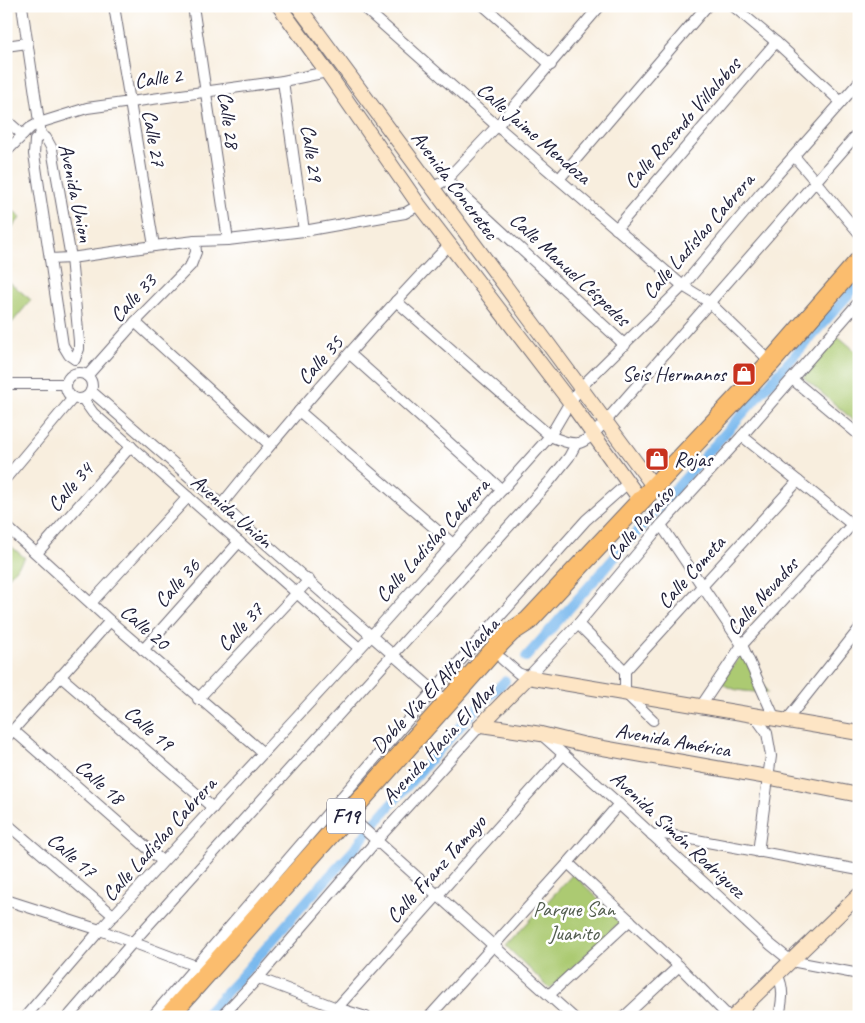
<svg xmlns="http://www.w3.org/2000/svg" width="865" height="1023" viewBox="0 0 865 1023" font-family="Caveat,sans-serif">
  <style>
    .green { fill: #acca72; stroke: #677656 }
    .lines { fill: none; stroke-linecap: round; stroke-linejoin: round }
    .canal { stroke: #7ab9ee; stroke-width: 10 }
    .street-casing { stroke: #6d6974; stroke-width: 12 }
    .secondary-casing { stroke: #6d6974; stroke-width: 16 }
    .highway-casing { stroke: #6d6974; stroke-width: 21 }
    .street { stroke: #fff; stroke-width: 10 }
    .secondary { stroke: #fde5c5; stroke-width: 14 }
    .highway { stroke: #fbbd6e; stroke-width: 19 }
    .labels { text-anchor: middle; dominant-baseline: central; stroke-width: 5; stroke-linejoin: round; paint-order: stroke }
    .shield { fill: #fff; stroke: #646476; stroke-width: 1 }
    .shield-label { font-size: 20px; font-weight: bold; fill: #22223b }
    .street-label { font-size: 21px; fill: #22223b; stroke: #fff }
    .poi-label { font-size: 21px; fill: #22223b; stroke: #fff; text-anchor: end }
    .park-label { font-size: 21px; fill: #525d4e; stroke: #fff }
  </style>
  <rect width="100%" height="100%" fill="#fff"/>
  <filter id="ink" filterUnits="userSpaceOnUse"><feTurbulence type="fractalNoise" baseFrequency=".02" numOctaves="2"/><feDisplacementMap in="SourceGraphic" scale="10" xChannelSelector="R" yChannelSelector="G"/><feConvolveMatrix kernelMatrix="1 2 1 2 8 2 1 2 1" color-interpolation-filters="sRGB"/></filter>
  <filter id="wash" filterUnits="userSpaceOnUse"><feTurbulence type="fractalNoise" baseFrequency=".0096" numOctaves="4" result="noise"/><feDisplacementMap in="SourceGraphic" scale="20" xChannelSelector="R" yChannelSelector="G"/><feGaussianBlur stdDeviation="1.12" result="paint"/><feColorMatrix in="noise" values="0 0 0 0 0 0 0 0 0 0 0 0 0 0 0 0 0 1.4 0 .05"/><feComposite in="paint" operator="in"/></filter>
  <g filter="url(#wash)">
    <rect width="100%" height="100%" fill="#f8eede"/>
    <g class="green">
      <polygon points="6,205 21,217 6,235"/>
      <polygon points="8,281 31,300 6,330 6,283"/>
      <polygon points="839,337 859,354 859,425 803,377"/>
      <polygon points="6,542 25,558 6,580"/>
      <path d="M743 652 768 693C754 691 731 693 721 682Z"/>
      <polygon points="573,874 621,921 550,989 506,946"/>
    </g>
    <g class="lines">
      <g class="canal">
        <polyline points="526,657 859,283"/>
        <polyline points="203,1017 239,979 310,897 353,851 371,827 471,714 505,681"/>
      </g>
    </g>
  </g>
  <g filter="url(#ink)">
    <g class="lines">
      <g class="street-casing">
        <g id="street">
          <polyline points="22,6 41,135 46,138 52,149 71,258 79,341 79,349 75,359"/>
          <polyline points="114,6 154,246"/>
          <polyline points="193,6 228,240"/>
          <polyline points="362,6 497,126 683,286 709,302 771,362"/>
          <polyline points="484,6 551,65"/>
          <polyline points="733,6 776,42 841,102"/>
          <polyline points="6,46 27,43"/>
          <polyline points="283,81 304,231"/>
          <polyline points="6,120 23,135"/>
          <polyline points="41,135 35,140 34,154 63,345 69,355 75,359"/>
          <polyline points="6,152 30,128 39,123 87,108 283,81 327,72"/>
          <polyline points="794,156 859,233"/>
          <polyline points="559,179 707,6"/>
          <polyline points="446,180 625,345"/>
          <polyline points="432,188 446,180 497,126 600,6"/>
          <polyline points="616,229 776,42"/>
          <polyline points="50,259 71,258 154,246 195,241 228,240 304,231 405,213 419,205"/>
          <path d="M396 301 550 436C580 449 583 445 605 422L859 132"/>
          <polyline points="135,322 270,445"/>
          <polyline points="350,354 502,490"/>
          <circle cx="79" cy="386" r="13"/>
          <polyline points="87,376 135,322 191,265 196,252 195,241"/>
          <polyline points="792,379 859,435"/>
          <polyline points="6,384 66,384"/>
          <polyline points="91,391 447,702"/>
          <polyline points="83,399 93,413 359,648"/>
          <polyline points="299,411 453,544"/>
          <polyline points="742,436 859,530"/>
          <polyline points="6,478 73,398"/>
          <path d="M222 504C294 415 370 327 450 244"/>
          <polyline points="661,525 742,645 775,719"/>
          <polyline points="6,526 110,621 262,752"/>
          <polyline points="37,553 131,446"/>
          <polyline points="91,603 188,497"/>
          <polyline points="578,624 625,671"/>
          <polyline points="143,650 239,542"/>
          <polyline points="502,659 518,673 528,677 578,624 661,525 742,436 859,302"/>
          <polyline points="60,676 213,808"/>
          <polyline points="198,699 309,580"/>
          <polyline points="701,706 742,645 859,517"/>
          <polyline points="754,715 767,733 771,756 758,852"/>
          <polyline points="653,720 625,693 625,671 798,481"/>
          <polyline points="786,721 859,629"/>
          <polyline points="13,730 162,861"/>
          <polyline points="543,736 619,804 771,945 791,961 859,974"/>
          <polyline points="6,738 110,621"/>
          <polyline points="356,822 573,1017"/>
          <polyline points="6,823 114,916"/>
          <polyline points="652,835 664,834 859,870"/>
          <polyline points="568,863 679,966 624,1017"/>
          <polyline points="6,900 100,930 201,968"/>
          <polyline points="679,966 729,1017"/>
          <path d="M777 974C785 989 782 1001 779 1017"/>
          <polyline points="258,978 337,1008 366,1017"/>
          <polyline points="549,995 630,920"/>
          <polyline points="337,1008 563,755"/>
          <polyline points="25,1017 100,930 372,635 550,436 570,402 581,387 683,286 760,194 859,82"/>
          <polyline points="68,1017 133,942 549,482 569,457 576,444"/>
          <polyline points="152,1017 434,690 586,520 629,482"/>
          <polyline points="221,1017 258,978 377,840 481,725"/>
          <polyline points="429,1017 568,863 619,804"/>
        </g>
      </g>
      <g class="secondary-casing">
        <g id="secondary">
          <polyline points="279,6 327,72 419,205 570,402 641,501"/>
          <polyline points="298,6 654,487"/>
          <polyline points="481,725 528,677 859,733"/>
          <polyline points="481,725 541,734 586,745 767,777 859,795"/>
          <polyline points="733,1017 859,895"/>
        </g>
      </g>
      <g class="highway-casing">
        <polyline id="highway" points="168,1017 501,642 511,632 528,621 771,362 859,261"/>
      </g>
      <use href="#street" class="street"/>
      <use href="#secondary" class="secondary"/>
      <use href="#highway" class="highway"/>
    </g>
  </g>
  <defs>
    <g id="shop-square" transform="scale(1.25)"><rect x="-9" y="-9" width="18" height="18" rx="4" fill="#c8321e" stroke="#fff"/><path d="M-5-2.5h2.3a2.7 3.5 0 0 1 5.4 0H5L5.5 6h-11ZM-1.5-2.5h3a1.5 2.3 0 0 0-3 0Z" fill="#fff"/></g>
  </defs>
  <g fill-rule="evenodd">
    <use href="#shop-square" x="744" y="374"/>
    <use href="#shop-square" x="657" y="459"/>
  </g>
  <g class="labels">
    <rect class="shield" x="327" y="798.5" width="38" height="35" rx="4"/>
    <g class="shield-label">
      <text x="346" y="816">F19</text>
    </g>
    <g class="street-label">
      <text transform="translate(158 78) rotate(-8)">Calle 2</text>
      <text transform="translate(229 120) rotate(82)">Calle 28</text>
      <text transform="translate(682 123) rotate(-49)">Calle Rosendo Villalobos</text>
      <text transform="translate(534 133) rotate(41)">Calle Jaime Mendoza</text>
      <text transform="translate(154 138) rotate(80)">Calle 27</text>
      <text transform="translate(312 153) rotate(82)">Calle 29</text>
      <text transform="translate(455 185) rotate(53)">Avenida Concretec</text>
      <text transform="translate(76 193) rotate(78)">Avenida Union</text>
      <text transform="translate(698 236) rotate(-49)">Calle Ladislao Cabrera</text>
      <text transform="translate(570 269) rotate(43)">Calle Manuel Céspedes</text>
      <text transform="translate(133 298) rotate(-47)">Calle 33</text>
      <text transform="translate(320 360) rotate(-48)">Calle 35</text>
      <text transform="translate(70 487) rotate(-49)">Calle 34</text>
      <text transform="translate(232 511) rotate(41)">Avenida Unión</text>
      <text transform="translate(640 523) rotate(-49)">Calle Paraíso</text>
      <text transform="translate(432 540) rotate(-48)">Calle Ladislao Cabrera</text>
      <text transform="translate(691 572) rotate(-48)">Calle Cometa</text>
      <text transform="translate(177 583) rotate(-48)">Calle 36</text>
      <text transform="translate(762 596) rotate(-48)">Calle Nevados</text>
      <text transform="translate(145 627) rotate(41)">Calle 20</text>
      <text transform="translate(240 627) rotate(-47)">Calle 37</text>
      <text transform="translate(435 685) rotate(-47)">Doble Vía El Alto-Viacha</text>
      <text transform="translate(149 728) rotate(41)">Calle 19</text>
      <text transform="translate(673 740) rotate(10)">Avenida América</text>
      <text transform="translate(439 743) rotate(-47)">Avenida Hacia El Mar</text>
      <text transform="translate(100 782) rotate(41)">Calle 18</text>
      <text transform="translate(678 834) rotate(43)">Avenida Simón Rodriguez</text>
      <text transform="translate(159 839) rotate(-48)">Calle Ladislao Cabrera</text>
      <text transform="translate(72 855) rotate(41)">Calle 17</text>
      <text transform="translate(436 869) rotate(-48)">Calle Franz Tamayo</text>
    </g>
    <g class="poi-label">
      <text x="726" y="374">Seis Hermanos</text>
      <text x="674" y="459" text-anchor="start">Rojas</text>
    </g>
    <g class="park-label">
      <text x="574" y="909">Parque San<tspan x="574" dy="24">Juanito</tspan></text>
    </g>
  </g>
  <rect width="865" height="1023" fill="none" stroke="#fff" stroke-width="25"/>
</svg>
